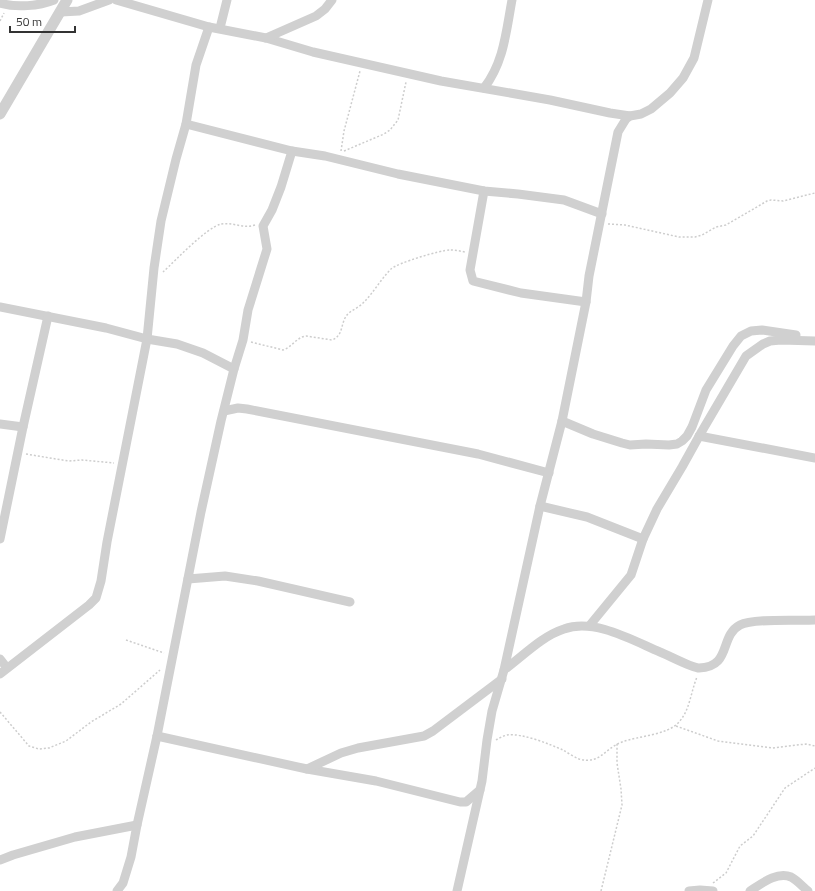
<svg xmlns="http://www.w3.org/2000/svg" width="815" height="891" viewBox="0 0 815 891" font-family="'Titillium Web',sans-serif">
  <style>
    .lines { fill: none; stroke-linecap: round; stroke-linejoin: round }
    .path { stroke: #cdcdcd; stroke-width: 1.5; stroke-dasharray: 2 2; stroke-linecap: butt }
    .minor { stroke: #d0d0d0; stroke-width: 9 }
    .tertiary { stroke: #d0d0d0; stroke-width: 11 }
  </style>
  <rect width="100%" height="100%" fill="#fff"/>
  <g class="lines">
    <g class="path">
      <polyline points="0,21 4,13"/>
      <polyline points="341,151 344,131 360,71"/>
      <polyline points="344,151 384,134 390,130 398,120 406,82"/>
      <polyline points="608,224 625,225 679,237 695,237 702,235 716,227 726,225 767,201 771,200 783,201 815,193"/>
      <path d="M163 272C176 260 206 228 221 224 233 222 244 229 255 225"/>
      <path d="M251 342 283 350C292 347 297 337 306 336L332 340C344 335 340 324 347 315 351 310 359 308 364 302 374 292 381 279 391 269 397 263 441 250 450 250 455 250 460 251 465 252"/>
      <polyline points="26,454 56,459 69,461 82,460 114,463"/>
      <polyline points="126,640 164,653"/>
      <polyline points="0,712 29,746 39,749 49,748 66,741 91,722 121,704 160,670"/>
      <polyline points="676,726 718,741 772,748 806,744 815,746"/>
      <path d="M496 740C499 738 503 736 507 735 523 733 549 744 563 750 568 753 574 757 579 759 600 765 605 748 622 742 638 736 668 735 679 722 690 710 691 691 697 677"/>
      <polyline points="713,883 726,873 740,846 753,836 785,788 815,768"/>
      <polyline points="601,891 622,805 621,789 617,763 617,743"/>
    </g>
    <g class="minor">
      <polyline points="116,0 209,27 266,38 313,52 441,81 550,100 610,113 630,116"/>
      <path d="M0 3C16 8 39 6 54 0"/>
      <polyline points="61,12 79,11 109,0"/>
      <polyline points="220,28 227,0"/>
      <polyline points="266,38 316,16 325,9 332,0"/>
      <path d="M484 88C504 62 506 32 512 0"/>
      <polyline points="186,124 292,151 325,156 398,174 484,191 518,194 564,200 602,214"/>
      <polyline points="484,191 470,270 473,281 521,293 586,302"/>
      <polyline points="0,307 106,328 147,339 177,344 203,353 234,369"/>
      <polyline points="224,411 238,408 247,409 478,454 549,473"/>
      <polyline points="562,421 593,434 622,443 630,445 646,444 669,445 677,444 682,441 687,436 692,427 706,390 733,346 741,336 751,331 762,330 796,335"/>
      <polyline points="0,424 23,427"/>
      <polyline points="699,436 815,458"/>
      <polyline points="540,506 587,517 643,539"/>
      <polyline points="0,539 23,427 48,316"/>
      <polyline points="188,579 225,576 258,581 350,602"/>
      <polyline points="590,625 631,575 643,539 657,509 682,467 702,431 746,356 763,344 770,341 781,340 815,341"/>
      <polyline points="0,659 7,668"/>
      <path d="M504 670C523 656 542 636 564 629 594 618 632 640 660 652 668 655 692 668 699 668 732 667 719 636 740 625 753 618 797 621 815 620"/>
      <polyline points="0,674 89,605 96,598 101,581 107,542 147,339 154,268 161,221 176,159 186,124 196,65 209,27"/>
      <polyline points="157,736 307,769 376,781 460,802 466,802 480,790"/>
      <polyline points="307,769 341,753 358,748 424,736 433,731 502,679"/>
      <polyline points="0,860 13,855 75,837 137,825"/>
      <polyline points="117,891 123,883 131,857 137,825 157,736 201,512 221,421 234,369 243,340 248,310 267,249 263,226 272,210 281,187 292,151"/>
      <polyline points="457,891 482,781 487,740 492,711 504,670 540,506 562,421 586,302 589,276 618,132 626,119 630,116 641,114 651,109 670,93 683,78 694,58 708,0"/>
      <polyline points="689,891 700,890 713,891"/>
      <path d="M750 891C761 884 777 871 791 877 797 880 803 887 808 891"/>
    </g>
    <polyline class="tertiary" points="0,114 67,0"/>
  </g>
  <path d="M10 26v6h65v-6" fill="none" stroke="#333333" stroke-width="2"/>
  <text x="16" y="26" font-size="12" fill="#333333" stroke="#ffffff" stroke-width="3" paint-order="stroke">50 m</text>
</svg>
